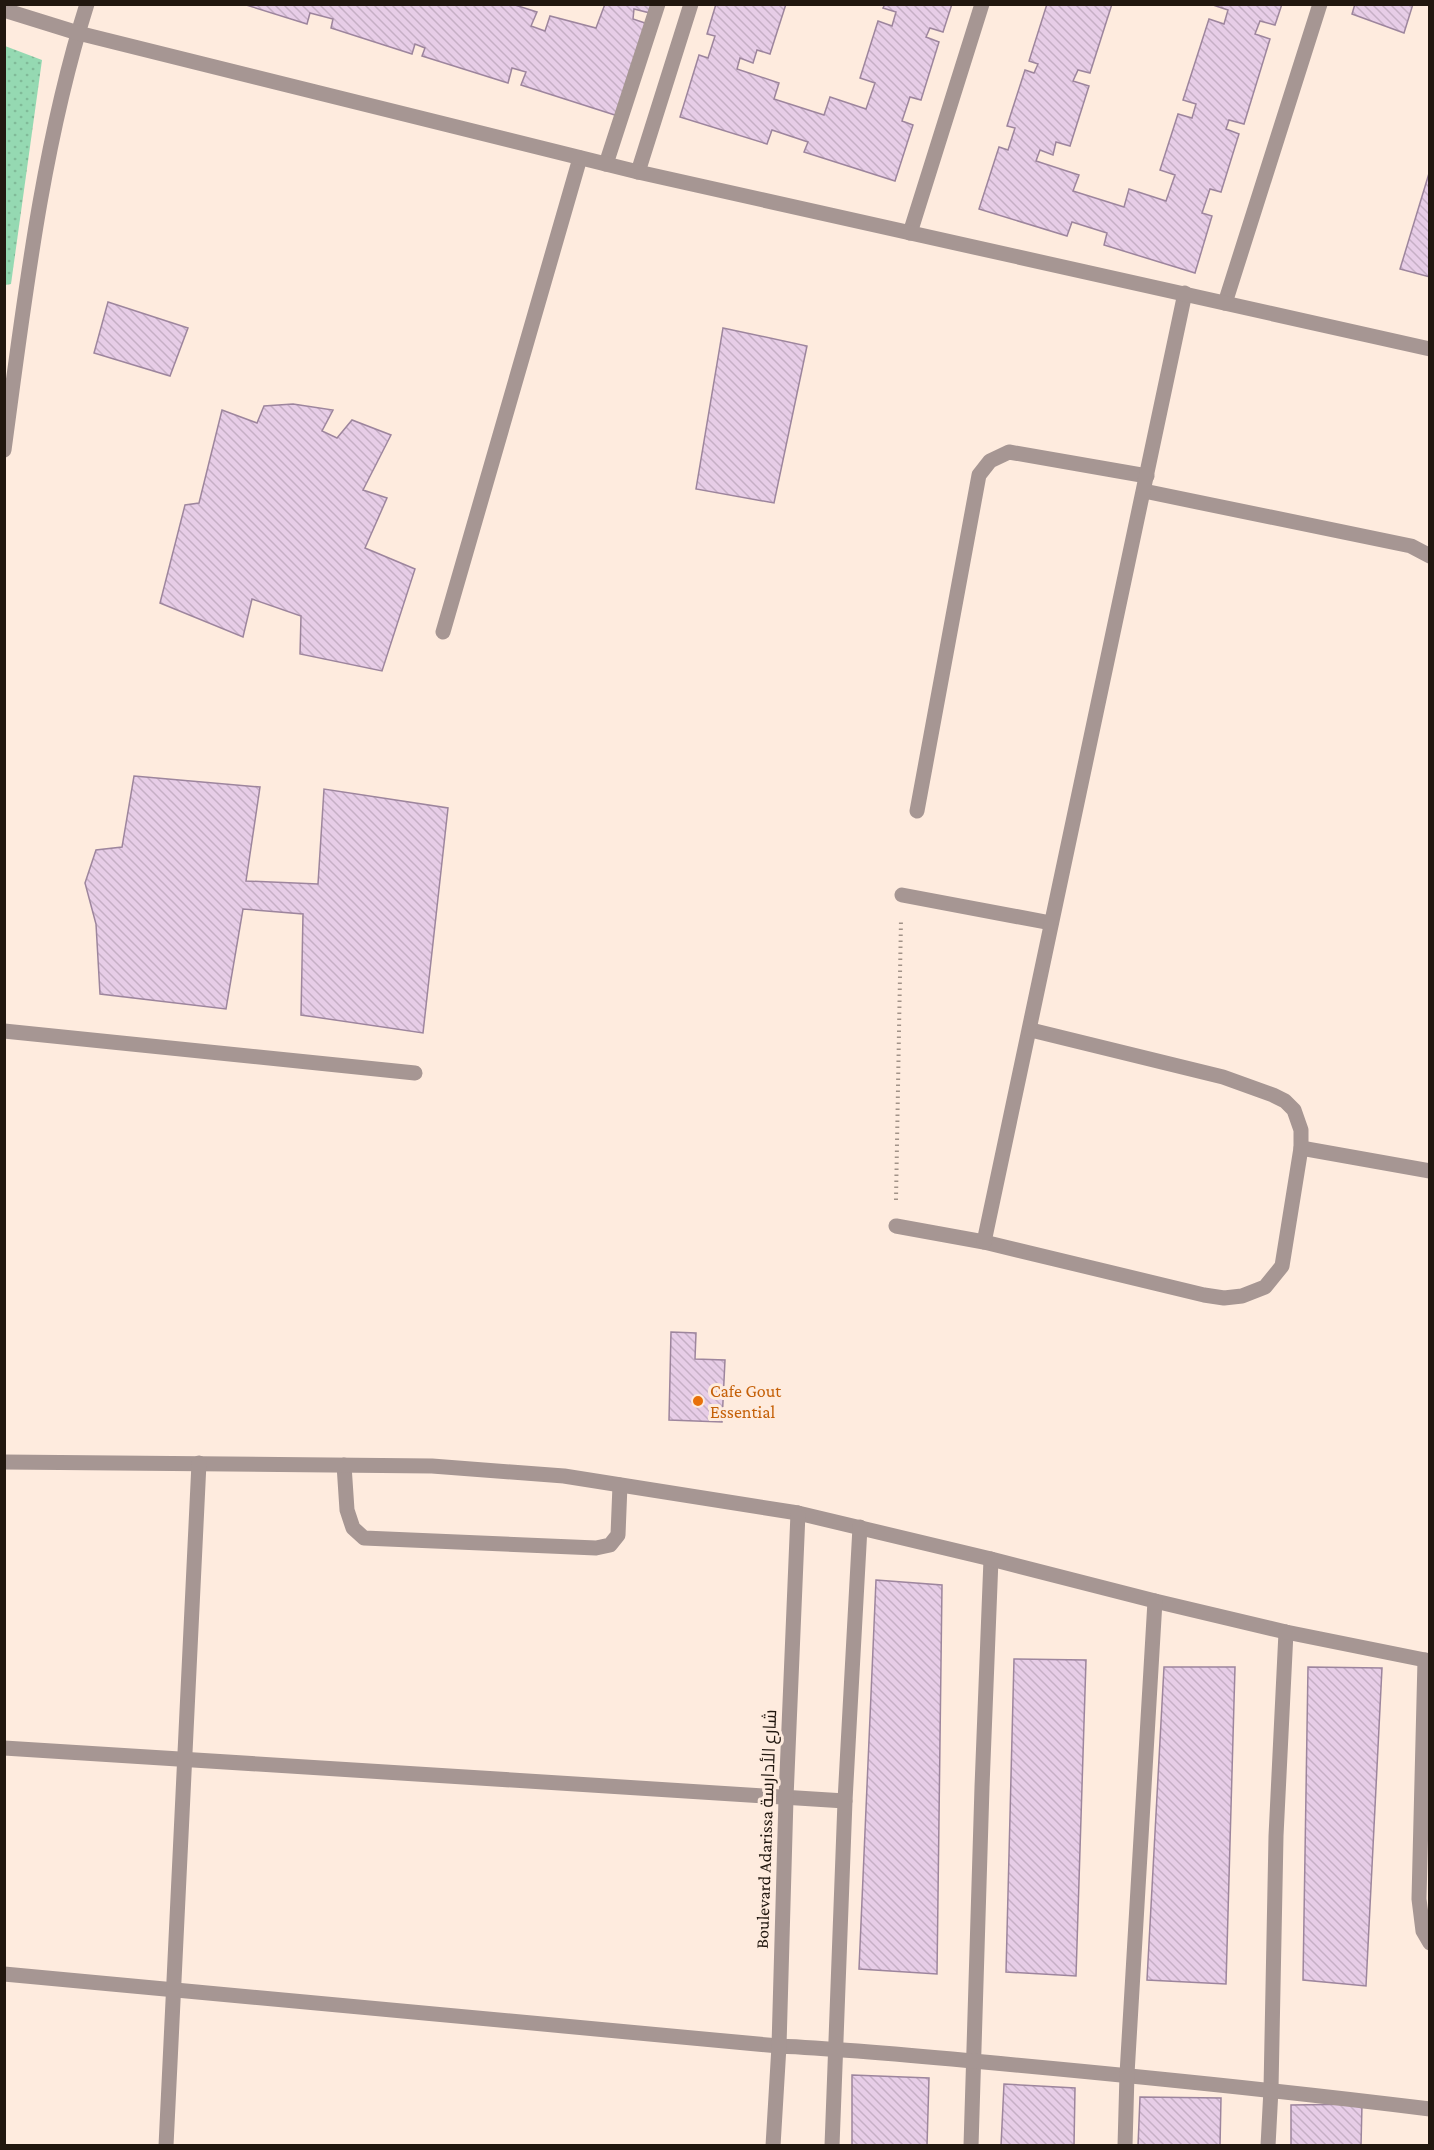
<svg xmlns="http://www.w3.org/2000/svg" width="1434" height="2150" viewBox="0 0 1434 2150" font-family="'Crimson Pro',Cairo,serif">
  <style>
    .park { fill: url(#park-dots) }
    .building { fill: url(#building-back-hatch); stroke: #9d859d; stroke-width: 1.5 }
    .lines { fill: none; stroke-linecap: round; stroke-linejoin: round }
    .path { stroke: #a19287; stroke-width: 4; stroke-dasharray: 1.5 4.5; stroke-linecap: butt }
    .service { stroke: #a69693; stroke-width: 15 }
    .pedestrian { stroke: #a69693; stroke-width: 15 }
    .minor { stroke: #a69693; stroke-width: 15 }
    .tertiary { stroke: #a69693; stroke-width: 15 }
    .food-dot { fill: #e8710a; stroke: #feebde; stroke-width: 2 }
    .labels { text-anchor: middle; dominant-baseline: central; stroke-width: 6; stroke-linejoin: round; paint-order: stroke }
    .food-label { font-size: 18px; fill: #c56008; stroke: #feebde; text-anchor: start }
    .street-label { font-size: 18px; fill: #21170f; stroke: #feebde }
  </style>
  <defs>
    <pattern id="park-dots" width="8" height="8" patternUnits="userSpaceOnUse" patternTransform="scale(1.5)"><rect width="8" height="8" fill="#95d9b2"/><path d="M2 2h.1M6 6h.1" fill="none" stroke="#80ba98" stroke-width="1.8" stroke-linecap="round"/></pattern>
    <pattern id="building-back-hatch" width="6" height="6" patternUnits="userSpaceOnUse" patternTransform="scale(1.5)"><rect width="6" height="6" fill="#e7cde7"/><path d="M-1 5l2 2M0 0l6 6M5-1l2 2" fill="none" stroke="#c6afc5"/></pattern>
  </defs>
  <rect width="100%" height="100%" fill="#feebde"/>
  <polygon class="park" points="5,46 42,60 11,284 5,285"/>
  <g class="building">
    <polygon points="243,4 512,4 537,12 531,26 545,31 550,16 596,28 605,4 653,4 650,13 634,9 633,19 648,24 618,116 521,85 526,72 512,68 508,83 422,56 425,48 415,44 412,54 331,28 333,19 310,13 307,24"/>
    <polygon points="716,4 786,4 770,54 757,50 753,63 740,58 737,69 779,83 774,99 824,115 830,97 866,109 875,83 860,78 878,21 892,26 896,12 883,8 885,4 952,4 943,32 930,28 926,37 939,42 921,100 910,97 902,121 913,125 895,181 804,152 808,142 772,130 767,144 680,117 699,55 708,58 715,36 707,34"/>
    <polygon points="1047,4 1112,4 1090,73 1078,70 1073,81 1089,86 1070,146 1056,142 1053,155 1040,150 1036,161 1079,175 1073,191 1124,207 1129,189 1166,201 1175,175 1160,170 1178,114 1192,118 1196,104 1183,100 1209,19 1224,24 1228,10 1210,4 1282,4 1275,25 1260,21 1255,34 1270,39 1244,124 1229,120 1226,129 1239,134 1221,192 1210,189 1202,213 1212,216 1195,273 1104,245 1107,233 1072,222 1067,236 979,209 999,147 1008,150 1015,128 1007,126 1025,70 1034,73 1038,64 1029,61"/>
    <polygon points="1355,4 1413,4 1404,33 1352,14"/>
    <polygon points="1430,170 1430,277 1400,269"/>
    <polygon points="108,302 188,328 170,376 94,353"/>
    <polygon points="723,328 807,346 774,503 696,489"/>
    <polygon points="293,404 333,410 322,431 337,438 352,420 391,435 363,490 387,498 365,548 415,569 382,671 300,654 301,616 252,599 243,637 160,603 185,505 199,503 222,410 257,423 264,406"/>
    <polygon points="134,776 260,787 246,881 318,884 324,789 448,808 423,1033 301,1015 303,914 243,909 226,1009 100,994 96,924 85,883 96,850 122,847"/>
    <polygon points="671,1332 696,1333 695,1359 725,1360 722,1422 669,1420"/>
    <polygon points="876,1580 942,1585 937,1974 859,1969"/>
    <polygon points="1014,1659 1086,1660 1076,1976 1006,1972"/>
    <polygon points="1164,1667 1235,1667 1226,1984 1147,1980"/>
    <polygon points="1308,1667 1382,1668 1366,1986 1303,1980"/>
    <polygon points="852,2075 929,2078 927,2146 852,2146"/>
    <polygon points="1004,2084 1075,2088 1074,2146 1001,2146"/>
    <polygon points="1140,2097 1221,2098 1220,2146 1138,2146"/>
    <polygon points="1362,2104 1361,2146 1291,2146 1291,2105"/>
  </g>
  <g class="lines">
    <polyline class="path" points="896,1200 901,919"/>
    <g class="service">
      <polyline points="443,632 580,158"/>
      <polyline points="4,1031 415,1073"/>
      <polyline points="344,1465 347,1510 353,1528 364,1538 596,1548 610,1545 618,1535 620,1485"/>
    </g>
    <g class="pedestrian">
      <polyline points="606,164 658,4"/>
      <polyline points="638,172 691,4"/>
      <polyline points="971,2146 982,1787 991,1559"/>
      <polyline points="1268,2146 1271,2089 1276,1836 1286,1632"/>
    </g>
    <g class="minor">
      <polyline points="910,233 982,4"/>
      <polyline points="1225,303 1320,4"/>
      <path d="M4 450C24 303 42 146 87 4"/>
      <polyline points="1144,491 1411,546 1430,556"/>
      <polyline points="917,811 979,475 990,461 1009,452 1147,476"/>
      <polyline points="902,895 1051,923"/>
      <polyline points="1301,1148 1430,1171"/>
      <polyline points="896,1226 984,1242 1204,1295 1224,1298 1242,1296 1265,1287 1282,1266 1301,1148 1301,1130 1294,1110 1285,1101 1273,1095 1223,1077 1031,1030"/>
      <path d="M984 1242C1053 926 1117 609 1185 293"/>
      <polyline points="4,1462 432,1466 564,1476 798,1513 991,1559 1155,1601 1286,1632 1430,1661"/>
      <polyline points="1425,1660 1419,1899 1423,1931 1430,1943"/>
      <polyline points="4,1748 845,1801"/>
      <path d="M4 1974 779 2046C844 2049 908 2055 973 2061 1126 2075 1277 2090 1430 2109"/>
      <polyline points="166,2146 199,1463"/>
      <polyline points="773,2146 779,2046 786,1798 798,1513"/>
      <polyline points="832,2146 845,1801 860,1527"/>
      <polyline points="1125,2146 1127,2074 1155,1601"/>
    </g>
    <polyline class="tertiary" points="4,10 78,33 638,172 1430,349"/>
  </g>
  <circle class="food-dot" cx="698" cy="1401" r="6"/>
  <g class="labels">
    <g class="food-label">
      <text x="710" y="1391">Cafe Gout<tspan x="710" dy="21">Essential</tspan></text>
    </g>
    <g class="street-label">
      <text transform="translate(766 1829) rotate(-88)">Boulevard Adarissa شارع الأدارسة</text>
    </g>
  </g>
  <rect width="1434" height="2150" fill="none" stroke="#21170f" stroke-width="12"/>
</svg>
